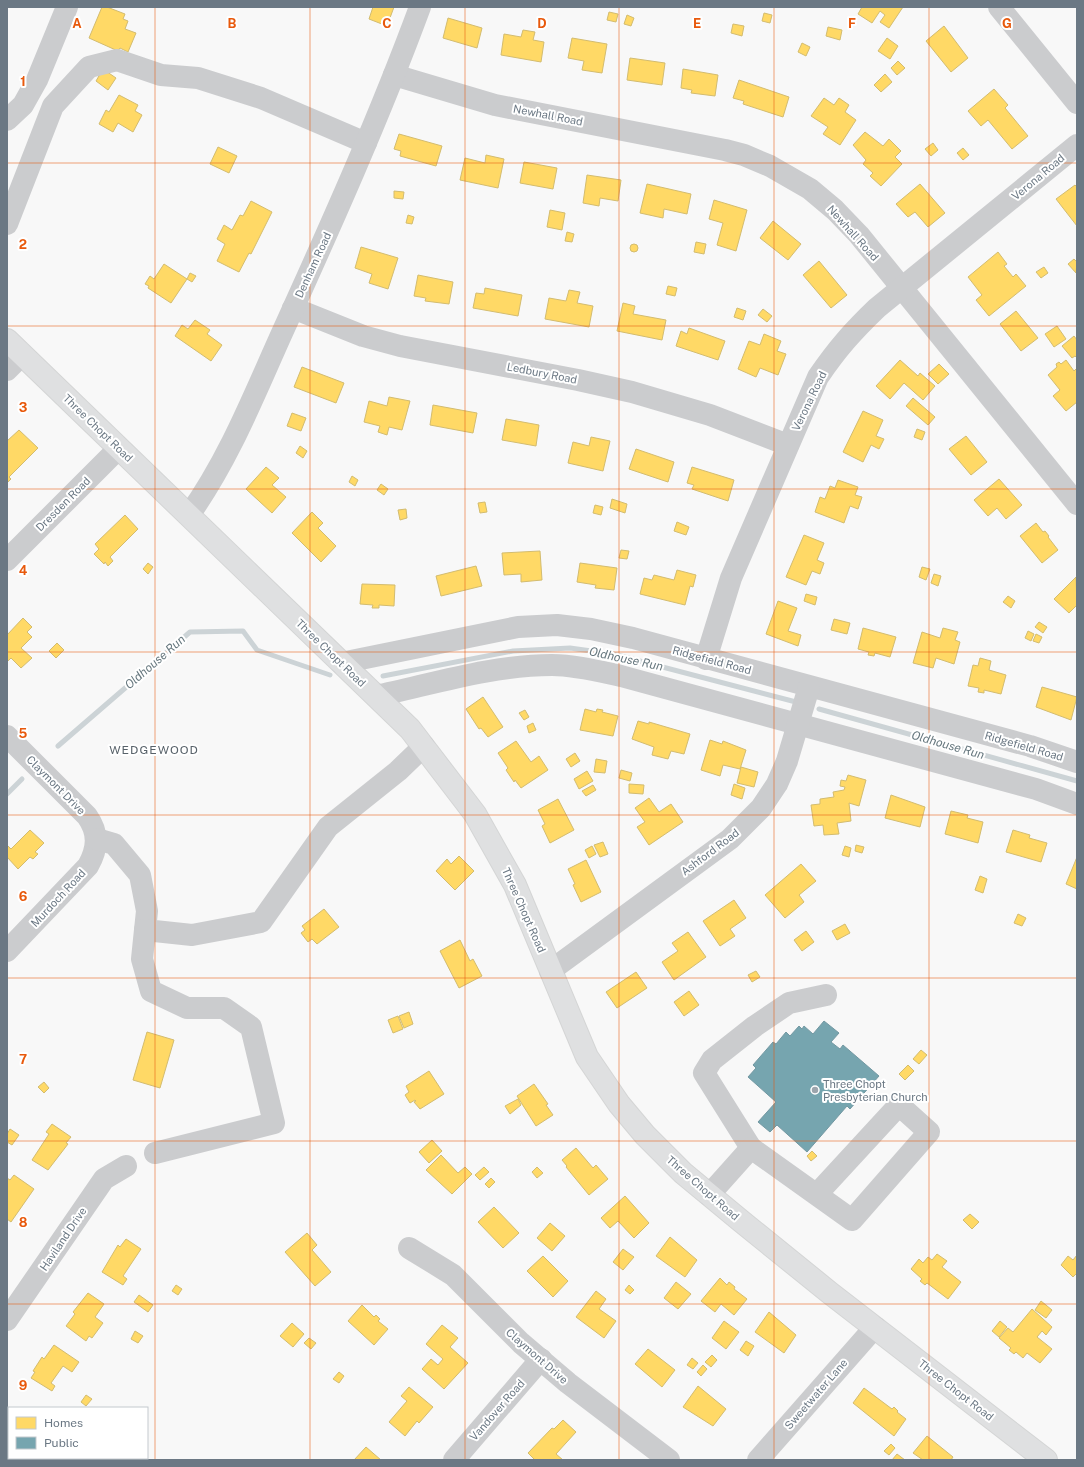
<svg xmlns="http://www.w3.org/2000/svg" width="1084" height="1467" viewBox="0 0 1084 1467" font-family="'Public Sans',sans-serif">
  <style>
    .homes { fill: #ffd966; stroke: #d3bc6f }
    .public { fill: #76a5af; stroke: #7398a2 }
    .lines { fill: none; stroke-linecap: round; stroke-linejoin: round }
    .stream { stroke: #ccd3d6; stroke-width: 5 }
    .major-casing { stroke: #d4d5d5; stroke-width: 24 }
    .minor { stroke: #cbccce; stroke-width: 22 }
    .major { stroke: #dfe0e1; stroke-width: 22 }
    .grid { fill: none; stroke: #e8590c; stroke-width: 1; stroke-opacity: 0.55 }
    .poi-dot { fill: #9ca5ad; stroke: #fff; stroke-width: 1.5 }
    .labels { text-anchor: middle; dominant-baseline: central; stroke-width: 4; stroke-linejoin: round; paint-order: stroke }
    .street-label { font-size: 11px; fill: #6b7884; stroke: #fff }
    .poi-label { font-size: 11px; fill: #6b7884; stroke: #fff; text-anchor: start }
    .water-label { font-size: 12px; font-style: italic; fill: #67787f; stroke: #fff }
    .neighbourhood-label { font-size: 12px; letter-spacing: 1px; fill: #58626a; stroke: #fff }
    .grid-label { font-size: 13px; text-anchor: middle; font-weight: bold; fill: #e8590c; stroke: #fff; stroke-width: 4; stroke-linejoin: round; paint-order: stroke }
  </style>
  <rect width="100%" height="100%" fill="#f8f8f8"/>
  <g class="homes">
    <polygon points="102,7 107,7 125,14 123,19 128,21 125,29 136,33 128,52 120,48 118,51 89,38"/>
    <polygon points="373,7 394,7 387,26 369,19"/>
    <polygon points="862,7 903,7 889,28 880,22 885,15 880,11 872,23 858,14"/>
    <polygon points="609,12 618,14 616,22 607,20"/>
    <polygon points="764,13 772,15 770,23 762,21"/>
    <polygon points="627,15 634,18 631,26 624,24"/>
    <polygon points="448,18 482,28 477,48 443,38"/>
    <polygon points="733,24 744,26 742,36 731,33"/>
    <polygon points="944,26 968,58 951,72 926,41"/>
    <polygon points="828,27 842,30 840,40 826,36"/>
    <polygon points="523,30 535,32 533,40 544,42 541,62 501,55 504,34 521,37"/>
    <polygon points="572,38 607,44 602,73 582,70 584,61 568,58"/>
    <polygon points="887,38 898,46 890,59 878,51"/>
    <polygon points="802,43 810,47 806,56 798,52"/>
    <polygon points="630,58 665,63 662,85 627,80"/>
    <polygon points="898,61 905,68 897,75 891,68"/>
    <polygon points="103,69 116,78 108,90 96,81"/>
    <polygon points="683,69 718,75 715,96 691,93 692,90 681,88"/>
    <polygon points="885,74 892,82 881,92 874,85"/>
    <polygon points="739,80 789,97 783,117 743,104 744,101 733,98"/>
    <polygon points="994,89 1008,105 1005,108 1028,136 1012,149 988,120 981,126 968,111"/>
    <polygon points="119,95 138,105 135,111 142,115 133,132 118,123 113,132 99,124 106,110 109,112"/>
    <polygon points="824,98 834,105 839,98 849,105 845,112 856,120 840,145 823,134 828,127 811,116"/>
    <polygon points="865,132 883,146 889,139 901,151 895,157 902,164 881,186 870,176 873,173 863,164 866,160 853,145"/>
    <polygon points="399,134 442,146 436,166 400,156 401,151 394,149"/>
    <polygon points="933,143 938,150 931,156 925,149"/>
    <polygon points="218,147 237,156 229,173 210,164"/>
    <polygon points="963,148 969,155 963,160 957,153"/>
    <polygon points="486,155 504,159 498,188 460,180 465,158 485,163"/>
    <polygon points="524,162 557,168 553,189 520,183"/>
    <polygon points="587,175 621,180 618,201 600,198 599,206 583,203"/>
    <polygon points="647,184 691,194 687,214 664,209 663,218 640,213"/>
    <polygon points="920,184 945,213 928,227 915,212 908,217 896,204"/>
    <polygon points="1075,185 1077,187 1077,226 1056,199"/>
    <polygon points="394,191 404,192 403,199 394,198"/>
    <polygon points="714,200 747,210 736,251 717,245 723,223 709,219"/>
    <polygon points="251,201 272,212 251,254 249,253 239,272 217,261 225,244 217,239 224,225 232,230 240,215 243,216"/>
    <polygon points="550,210 565,213 562,230 547,227"/>
    <polygon points="408,215 414,217 412,224 406,223"/>
    <polygon points="773,221 801,244 788,260 760,238"/>
    <polygon points="567,232 574,234 572,242 565,241"/>
    <polygon points="696,242 706,244 704,254 694,252"/>
    <circle cx="634" cy="248" r="4"/>
    <polygon points="361,247 398,258 388,289 369,283 372,274 355,268"/>
    <polygon points="998,252 1007,264 1004,266 1013,277 1016,274 1026,286 989,316 976,300 982,295 968,277"/>
    <polygon points="1074,259 1077,262 1076,273 1068,264"/>
    <polygon points="819,261 847,295 831,308 803,275"/>
    <polygon points="164,264 187,279 171,303 148,288 149,286 145,284 150,276 154,279"/>
    <polygon points="1044,267 1048,273 1041,278 1036,272"/>
    <polygon points="190,273 196,276 192,282 187,279"/>
    <polygon points="418,275 453,282 449,304 425,301 426,298 414,296"/>
    <polygon points="668,286 677,288 675,296 666,294"/>
    <polygon points="485,288 522,295 518,316 473,308 476,293 484,294"/>
    <polygon points="569,290 580,292 577,303 593,306 589,327 545,319 549,298 566,301"/>
    <polygon points="623,303 635,306 633,314 666,320 662,340 617,331"/>
    <polygon points="737,308 746,311 743,320 734,317"/>
    <polygon points="763,309 772,316 767,322 758,315"/>
    <polygon points="1016,311 1038,338 1021,351 1000,324"/>
    <polygon points="195,320 210,330 207,334 222,345 211,361 175,336 182,325 188,329"/>
    <polygon points="1057,326 1066,339 1054,347 1045,334"/>
    <polygon points="689,328 725,341 718,360 676,346 681,331 687,334"/>
    <polygon points="764,334 781,341 777,351 786,354 778,375 760,368 756,377 738,369 749,341 760,345"/>
    <polygon points="1074,336 1077,340 1077,358 1075,356 1072,358 1062,346"/>
    <polygon points="900,360 918,376 920,373 935,386 923,400 904,383 890,399 876,386"/>
    <polygon points="1066,360 1074,371 1077,368 1077,402 1066,411 1053,396 1060,390 1048,375 1057,367 1056,364 1059,362 1061,364"/>
    <polygon points="939,364 949,374 938,384 928,374"/>
    <polygon points="302,367 344,383 336,403 294,387"/>
    <polygon points="389,397 410,401 402,430 389,427 387,435 378,432 380,426 364,422 369,401 387,406"/>
    <polygon points="913,398 935,417 928,425 906,406"/>
    <polygon points="433,405 477,413 473,433 430,425"/>
    <polygon points="863,411 883,420 876,436 884,439 879,449 871,445 863,462 843,452"/>
    <polygon points="292,413 306,418 301,431 287,426"/>
    <polygon points="506,419 539,425 536,446 502,440"/>
    <polygon points="917,429 925,432 922,440 914,437"/>
    <polygon points="19,430 38,448 9,477 11,479 7,483 7,441"/>
    <polygon points="966,436 987,462 971,475 949,449"/>
    <polygon points="591,437 610,441 603,471 568,463 573,442 589,446"/>
    <polygon points="300,446 307,451 303,458 296,453"/>
    <polygon points="636,449 674,462 668,482 629,469"/>
    <polygon points="266,467 279,478 272,485 286,497 272,513 246,489"/>
    <polygon points="692,467 734,480 728,501 692,489 694,485 687,483"/>
    <polygon points="352,476 358,480 355,486 349,482"/>
    <polygon points="999,479 1022,505 1006,519 997,508 988,516 974,500"/>
    <polygon points="838,480 858,487 855,495 862,497 858,509 850,506 844,523 815,512 820,497 825,499 830,486 835,488"/>
    <polygon points="381,484 388,489 384,495 377,490"/>
    <polygon points="612,499 627,504 625,513 610,508"/>
    <polygon points="485,502 487,512 480,513 478,503"/>
    <polygon points="595,505 603,507 601,515 593,513"/>
    <polygon points="406,509 407,518 400,520 398,510"/>
    <polygon points="312,512 323,523 318,528 336,546 321,562 292,533"/>
    <polygon points="125,515 138,529 110,557 113,561 108,566 105,562 104,564 94,554 99,549 95,544"/>
    <polygon points="677,522 689,527 686,535 674,531"/>
    <polygon points="1036,523 1043,532 1045,531 1049,536 1048,537 1058,550 1042,563 1020,536"/>
    <polygon points="804,535 824,543 817,560 824,563 820,574 812,571 806,585 786,577"/>
    <polygon points="621,550 629,551 627,559 619,558"/>
    <polygon points="540,551 542,580 521,582 521,574 504,575 502,553"/>
    <polygon points="148,563 153,567 148,574 143,569"/>
    <polygon points="580,563 617,568 614,590 595,588 596,585 577,582"/>
    <polygon points="476,566 482,586 441,596 436,576"/>
    <polygon points="922,567 930,569 926,580 919,577"/>
    <polygon points="677,570 696,575 693,587 690,586 685,605 640,594 644,578 652,580 654,575 674,580"/>
    <polygon points="934,574 941,576 938,586 931,583"/>
    <polygon points="1076,577 1077,607 1076,606 1069,613 1054,599"/>
    <polygon points="362,584 395,585 394,606 379,605 379,608 372,608 373,605 360,604"/>
    <polygon points="806,594 817,597 815,605 804,601"/>
    <polygon points="1008,596 1015,601 1011,608 1003,602"/>
    <polygon points="778,601 797,608 788,631 801,635 798,646 766,634"/>
    <polygon points="23,618 32,627 27,632 32,637 21,648 32,658 21,668 11,658 7,662 7,635"/>
    <polygon points="834,619 850,623 847,634 831,630"/>
    <polygon points="1039,622 1047,627 1043,633 1035,627"/>
    <polygon points="863,628 896,637 890,657 875,653 874,656 868,655 869,652 858,649"/>
    <polygon points="943,628 958,632 955,640 960,642 954,664 936,658 933,668 913,663 922,632 940,638"/>
    <polygon points="1028,631 1034,634 1031,641 1025,638"/>
    <polygon points="1036,634 1042,637 1039,643 1033,641"/>
    <polygon points="57,643 64,650 56,658 49,651"/>
    <polygon points="980,658 991,661 989,670 1006,675 1001,694 984,690 984,693 978,692 979,688 968,686 973,665 978,666"/>
    <polygon points="1042,687 1077,697 1071,720 1036,707"/>
    <polygon points="483,697 503,727 488,737 481,728 479,729 466,709"/>
    <polygon points="585,709 596,712 597,709 603,710 602,712 618,716 613,736 580,730"/>
    <polygon points="525,710 529,717 524,720 519,713"/>
    <polygon points="638,721 649,724 649,722 690,734 684,754 671,751 668,759 652,755 654,747 632,739"/>
    <polygon points="533,723 536,730 529,733 527,726"/>
    <polygon points="710,740 722,744 723,741 746,750 740,769 723,765 720,776 701,770"/>
    <polygon points="516,741 531,762 539,756 548,770 521,788 515,780 514,782 506,770 508,768 498,753"/>
    <polygon points="575,753 580,761 571,767 566,759"/>
    <polygon points="596,759 607,761 605,773 594,772"/>
    <polygon points="741,767 758,772 754,787 737,783"/>
    <polygon points="621,770 632,773 630,781 619,778"/>
    <polygon points="587,771 593,781 579,789 574,779"/>
    <polygon points="848,775 866,780 859,806 849,803 851,821 837,823 839,834 824,835 823,825 814,826 811,805 820,804 820,799 834,797 833,792 844,790 845,787 840,786 841,780 846,781"/>
    <polygon points="629,784 644,785 643,794 629,793"/>
    <polygon points="734,784 745,788 742,799 731,795"/>
    <polygon points="593,785 596,790 586,796 582,791"/>
    <polygon points="891,795 925,807 920,827 885,818"/>
    <polygon points="649,798 659,812 671,804 683,822 649,845 637,827 645,822 635,808"/>
    <polygon points="558,799 574,830 550,843 542,826 545,824 538,810"/>
    <polygon points="951,811 968,815 967,818 983,822 978,843 945,834"/>
    <polygon points="30,830 44,843 35,852 38,854 33,859 30,857 18,869 7,857 7,845 11,849"/>
    <polygon points="1013,830 1030,835 1029,838 1047,843 1041,862 1006,852"/>
    <polygon points="603,842 608,854 600,857 594,845"/>
    <polygon points="856,845 864,847 862,853 855,851"/>
    <polygon points="592,846 596,854 589,858 585,850"/>
    <polygon points="845,846 851,848 849,857 842,855"/>
    <polygon points="459,856 474,871 455,890 436,871 447,859 451,864"/>
    <polygon points="1077,857 1077,889 1066,884"/>
    <polygon points="586,860 601,892 581,902 573,885 575,884 568,869"/>
    <polygon points="801,864 816,881 799,895 804,902 785,918 765,895"/>
    <polygon points="980,876 987,879 983,893 975,890"/>
    <polygon points="734,900 746,918 730,929 735,936 720,946 703,921"/>
    <polygon points="324,909 339,927 317,944 312,939 308,942 301,933 305,930 302,926"/>
    <polygon points="1018,914 1026,918 1022,926 1014,923"/>
    <polygon points="845,924 850,933 837,940 832,931"/>
    <polygon points="806,931 814,942 802,951 794,940"/>
    <polygon points="688,932 706,957 674,980 662,962 678,951 672,943"/>
    <polygon points="460,940 470,961 473,959 482,976 459,988 440,951"/>
    <polygon points="756,971 760,977 752,982 748,975"/>
    <polygon points="636,972 647,988 617,1008 606,992"/>
    <polygon points="689,991 699,1005 684,1016 674,1002"/>
    <polygon points="409,1012 413,1024 404,1028 399,1016"/>
    <polygon points="398,1016 403,1029 393,1033 388,1020"/>
    <polygon points="147,1032 174,1040 160,1088 133,1080"/>
    <polygon points="921,1050 927,1055 919,1064 913,1059"/>
    <polygon points="908,1065 914,1071 905,1080 899,1074"/>
    <polygon points="429,1071 444,1094 420,1109 414,1102 416,1101 415,1100 410,1103 405,1095 409,1092 406,1086"/>
    <polygon points="44,1082 49,1088 44,1093 38,1087"/>
    <polygon points="534,1084 548,1104 546,1105 553,1115 536,1126 517,1096"/>
    <polygon points="518,1099 521,1105 510,1114 505,1106"/>
    <polygon points="52,1124 71,1137 66,1143 68,1144 48,1170 32,1160 49,1134 46,1132"/>
    <polygon points="10,1129 19,1135 12,1145 7,1142 7,1134"/>
    <polygon points="432,1140 442,1151 429,1163 419,1152"/>
    <polygon points="576,1148 593,1168 596,1165 608,1179 589,1195 566,1167 567,1166 562,1160"/>
    <polygon points="812,1151 817,1156 811,1161 807,1156"/>
    <polygon points="441,1155 458,1173 465,1167 472,1174 452,1194 426,1170"/>
    <polygon points="484,1167 489,1172 480,1180 475,1175"/>
    <polygon points="537,1167 543,1173 537,1178 532,1172"/>
    <polygon points="14,1175 34,1189 11,1222 7,1219 7,1178 10,1180"/>
    <polygon points="491,1178 495,1182 489,1188 485,1184"/>
    <polygon points="625,1196 649,1223 634,1238 618,1221 610,1228 601,1218"/>
    <polygon points="494,1207 519,1233 503,1248 478,1222"/>
    <polygon points="970,1214 979,1222 972,1229 963,1220"/>
    <polygon points="550,1223 565,1236 552,1251 537,1238"/>
    <polygon points="307,1233 317,1245 312,1250 331,1272 315,1286 285,1252"/>
    <polygon points="670,1237 697,1260 685,1277 656,1256"/>
    <polygon points="126,1239 141,1249 123,1276 127,1279 123,1285 102,1272 118,1245 120,1247"/>
    <polygon points="623,1249 634,1257 623,1270 613,1262"/>
    <polygon points="937,1254 947,1261 942,1267 961,1282 948,1299 927,1283 925,1285 920,1281 922,1279 911,1269 919,1259 923,1263 928,1257 932,1260"/>
    <polygon points="1077,1255 1077,1273 1073,1277 1061,1265 1068,1256 1073,1260"/>
    <polygon points="543,1256 568,1281 553,1297 527,1271"/>
    <polygon points="720,1278 727,1285 729,1282 735,1287 734,1289 747,1299 734,1315 721,1304 715,1312 701,1301"/>
    <polygon points="676,1282 691,1294 678,1309 664,1298"/>
    <polygon points="176,1285 182,1289 178,1295 172,1291"/>
    <polygon points="629,1285 634,1290 630,1294 625,1290"/>
    <polygon points="596,1291 606,1299 599,1309 616,1321 604,1338 576,1317"/>
    <polygon points="88,1293 104,1304 95,1317 103,1323 92,1338 89,1336 86,1341 66,1326 75,1314 73,1312"/>
    <polygon points="139,1295 153,1305 148,1312 134,1302"/>
    <polygon points="1041,1301 1052,1310 1046,1318 1035,1310"/>
    <polygon points="362,1305 374,1317 376,1315 380,1319 378,1321 388,1329 374,1345 348,1321"/>
    <polygon points="1032,1309 1052,1327 1046,1335 1042,1331 1037,1337 1052,1349 1040,1363 1027,1353 1023,1358 1016,1352 1014,1354 1009,1350 1011,1348 999,1338 1008,1328 1013,1332"/>
    <polygon points="769,1312 796,1335 784,1353 755,1332"/>
    <polygon points="724,1321 739,1332 726,1349 712,1338"/>
    <polygon points="1000,1321 1007,1327 999,1337 992,1331"/>
    <polygon points="292,1323 304,1334 293,1347 280,1336"/>
    <polygon points="442,1325 458,1338 450,1347 468,1363 444,1389 422,1369 431,1359 438,1365 443,1359 426,1344"/>
    <polygon points="135,1331 143,1336 138,1343 131,1339"/>
    <polygon points="309,1338 316,1343 311,1349 304,1343"/>
    <polygon points="746,1341 754,1346 748,1356 740,1350"/>
    <polygon points="54,1345 79,1362 72,1372 63,1366 51,1383 55,1386 52,1391 31,1378 35,1372 33,1371 42,1357 44,1359"/>
    <polygon points="648,1349 675,1370 662,1387 635,1364"/>
    <polygon points="712,1355 717,1360 711,1367 705,1362"/>
    <polygon points="692,1358 698,1363 693,1369 687,1365"/>
    <polygon points="703,1365 707,1369 701,1376 697,1372"/>
    <polygon points="339,1372 344,1376 339,1383 333,1379"/>
    <polygon points="698,1386 726,1409 713,1426 683,1407"/>
    <polygon points="409,1387 433,1407 419,1423 417,1421 405,1436 389,1422 407,1401 401,1396"/>
    <polygon points="864,1388 892,1409 894,1407 898,1411 897,1412 906,1419 894,1436 853,1403"/>
    <polygon points="86,1395 92,1399 86,1406 81,1402"/>
    <polygon points="563,1420 576,1432 556,1454 563,1460 535,1460 528,1453 552,1428 554,1429"/>
    <polygon points="927,1436 953,1457 951,1460 923,1460 913,1453"/>
    <polygon points="891,1444 895,1448 889,1455 884,1451"/>
    <polygon points="366,1447 381,1460 354,1460"/>
    <polygon points="897,1454 905,1460 892,1460"/>
  </g>
  <polygon class="public" points="824,1021 839,1033 831,1042 840,1049 843,1045 879,1076 850,1109 847,1106 807,1152 777,1125 770,1132 758,1122 776,1102 748,1077 756,1068 753,1065 773,1042 776,1044 786,1032 790,1036 799,1026 802,1029 804,1026 813,1034"/>
  <g class="lines">
    <g class="stream">
      <polyline points="383,676 513,651 570,648 613,654 796,702"/>
      <polyline points="819,709 1077,781"/>
      <polyline points="58,746 190,632 243,631 257,650 330,675"/>
      <polyline points="7,794 22,779"/>
    </g>
    <g class="major-casing">
      <polyline id="major" points="7,340 410,729 475,814 515,885 587,1057 619,1104 645,1135 683,1173 741,1221 830,1293 1046,1460"/>
    </g>
    <g class="minor">
      <polyline points="999,7 1077,103"/>
      <polyline points="394,75 495,105 725,150 744,155 770,166 810,189 835,210 859,235 1077,504"/>
      <polyline points="7,120 23,105 37,80 67,7"/>
      <polyline points="7,224 53,106 89,67 117,60 161,75 198,78 261,98 366,143"/>
      <polyline points="293,308 363,336 400,346 578,380 632,392 710,415 788,445"/>
      <polyline points="7,370 22,355"/>
      <path d="M189 515C229 459 254 395 282 333 331 225 379 118 420 7"/>
      <polyline points="7,560 119,448"/>
      <path d="M706 659 731 578 818 377C837 349 853 331 877 308L1077 145"/>
      <polyline points="341,663 518,627 557,625 591,629 633,638 1030,746 1077,762"/>
      <path d="M376 696C433 684 493 665 552 665 575 665 598 671 621 676L1036 789 1077 804"/>
      <path d="M7 736 87 816C99 833 98 848 88 866L7 951"/>
      <polyline points="97,839 114,844 140,875 147,911 145,930 192,935 261,922 328,827 398,771 424,746"/>
      <polyline points="145,930 142,959 151,991 187,1008 224,1008 251,1027 274,1123 155,1153"/>
      <polyline points="550,971 730,839 761,808 777,784 787,761 809,687"/>
      <polyline points="751,1148 704,1073 712,1060 755,1026 789,1003 826,995"/>
      <polyline points="709,1195 751,1148 852,1220 929,1132 899,1105 817,1194"/>
      <polyline points="409,1248 453,1275 521,1343 568,1383 669,1460"/>
      <polyline points="7,1320 104,1179 126,1166"/>
      <polyline points="7,1434 9,1436"/>
      <polyline points="37,1458 40,1460"/>
      <polyline points="454,1460 541,1359"/>
      <polyline points="758,1460 875,1327"/>
    </g>
    <use href="#major" class="major"/>
  </g>
  <path class="grid" d="M155 7V1460M310 7V1460M465 7V1460M619 7V1460M774 7V1460M929 7V1460M7 163H1077M7 326H1077M7 489H1077M7 652H1077M7 815H1077M7 978H1077M7 1141H1077M7 1304H1077"/>
  <circle class="poi-dot" cx="815" cy="1090" r="4"/>
  <g class="labels">
    <g class="street-label">
      <text transform="translate(548 115) rotate(11)">Newhall Road</text>
      <text transform="translate(1038 177) rotate(-40)">Verona Road</text>
      <text transform="translate(853 233) rotate(48)">Newhall Road</text>
      <text transform="translate(313 265) rotate(-65)">Denham Road</text>
      <text transform="translate(542 373) rotate(11)">Ledbury Road</text>
      <text transform="translate(809 401) rotate(-64)">Verona Road</text>
      <text transform="translate(98 428) rotate(44)">Three Chopt Road</text>
      <text transform="translate(63 504) rotate(-45)">Dresden Road</text>
      <text transform="translate(331 653) rotate(44)">Three Chopt Road</text>
      <text transform="translate(712 660) rotate(15)">Ridgefield Road</text>
      <text transform="translate(1024 746) rotate(16)">Ridgefield Road</text>
      <text transform="translate(56 785) rotate(45)">Claymont Drive</text>
      <text transform="translate(710 852) rotate(-37)">Ashford Road</text>
      <text transform="translate(58 898) rotate(-47)">Murdoch Road</text>
      <text transform="translate(524 910) rotate(66)">Three Chopt Road</text>
      <text transform="translate(703 1188) rotate(41)">Three Chopt Road</text>
      <text transform="translate(63 1239) rotate(-56)">Haviland Drive</text>
      <text transform="translate(537 1356) rotate(41)">Claymont Drive</text>
      <text transform="translate(956 1390) rotate(38)">Three Chopt Road</text>
      <text transform="translate(816 1394) rotate(-49)">Sweetwater Lane</text>
      <text transform="translate(497 1410) rotate(-49)">Vandover Road</text>
    </g>
    <g class="poi-label">
      <text x="823" y="1084">Three Chopt<tspan x="823" dy="13">Presbyterian Church</tspan></text>
    </g>
    <g class="water-label">
      <text transform="translate(626 659) rotate(12)">Oldhouse Run</text>
      <text transform="translate(155 662) rotate(-41)">Oldhouse Run</text>
      <text transform="translate(948 745) rotate(16)">Oldhouse Run</text>
    </g>
    <g class="neighbourhood-label">
      <text x="154" y="750">WEDGEWOOD</text>
    </g>
  </g>
  <g class="grid-label">
    <text x="77" y="28">A</text>
    <text x="232" y="28">B</text>
    <text x="387" y="28">C</text>
    <text x="542" y="28">D</text>
    <text x="697" y="28">E</text>
    <text x="852" y="28">F</text>
    <text x="1007" y="28">G</text>
    <text x="23" y="86">1</text>
    <text x="23" y="249">2</text>
    <text x="23" y="412">3</text>
    <text x="23" y="575">4</text>
    <text x="23" y="738">5</text>
    <text x="23" y="901">6</text>
    <text x="23" y="1064">7</text>
    <text x="23" y="1227">8</text>
    <text x="23" y="1390">9</text>
  </g>
  <rect width="1084" height="1467" fill="none" stroke="#6b7884" stroke-width="16"/>
  <rect x="8" y="1407" width="140" height="52" fill="#ffffff" stroke="#c4c9ce"/>
  <rect x="16" y="1417" width="20" height="12" fill="#ffd966" stroke="#c4c9ce"/>
  <text x="44" y="1427" font-size="12" fill="#6b7884">Homes</text>
  <rect x="16" y="1437" width="20" height="12" fill="#76a5af" stroke="#c4c9ce"/>
  <text x="44" y="1447" font-size="12" fill="#6b7884">Public</text>
</svg>
